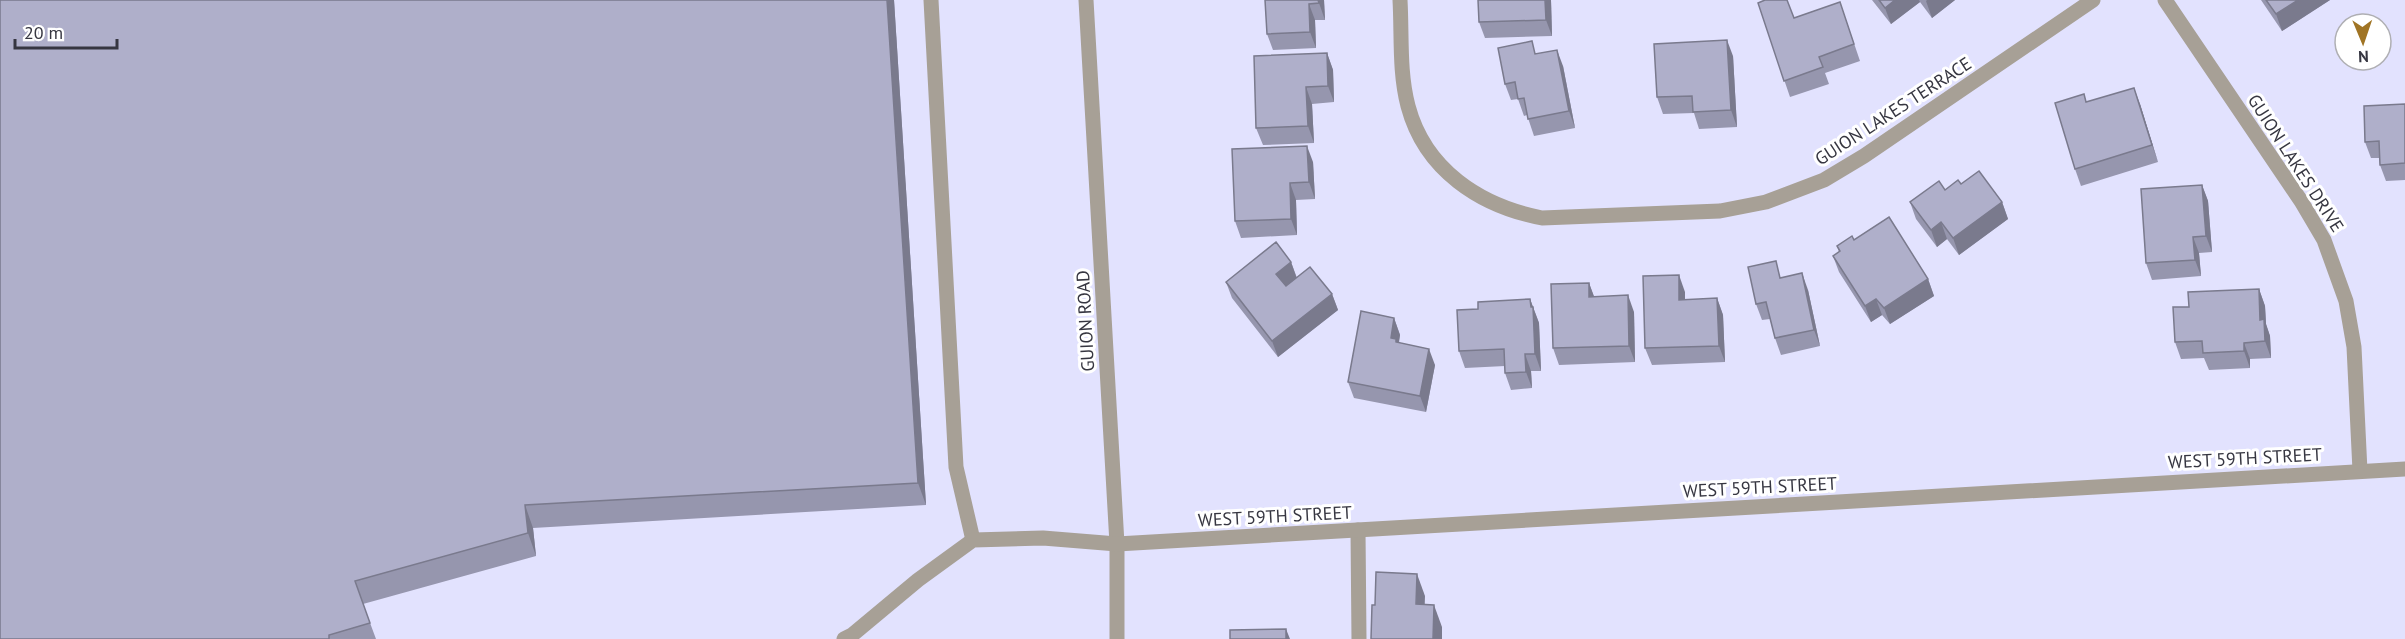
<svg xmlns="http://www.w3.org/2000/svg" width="2405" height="639" viewBox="0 0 2405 639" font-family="'PT Sans',sans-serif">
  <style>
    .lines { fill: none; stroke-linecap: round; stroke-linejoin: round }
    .minor { stroke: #a7a096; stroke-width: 15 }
    .wall { fill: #9696ae }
    .shaded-wall { fill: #7a7a8d }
    .building { fill: #afafca; stroke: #7a7a8d; stroke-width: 1.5 }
    .labels { text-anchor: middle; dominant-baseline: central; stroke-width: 6; stroke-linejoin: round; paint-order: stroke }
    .street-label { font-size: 18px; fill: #363641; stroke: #fff }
  </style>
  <rect width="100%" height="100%" fill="#e2e2fe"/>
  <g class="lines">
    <g class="minor">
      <polyline points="931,0 956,467 973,540"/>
      <polyline points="1086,0 1117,544 1117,639"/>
      <path d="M1400 0C1402 35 1399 72 1408 106 1425 170 1480 206 1542 218L1720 211 1766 202 1824 180 1864 156 2093 0"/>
      <polyline points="2165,0 2301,201 2324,240 2346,301 2354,347 2360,471"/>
      <polyline points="1358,530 1359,639"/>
      <polyline points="844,639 852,635 918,580 973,540 1043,538 1117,544 2405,469"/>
    </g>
  </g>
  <g class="wall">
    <polygon points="894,0 926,505 533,528 536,556 363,604 376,639 0,639"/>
    <polygon points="1265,0 1324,0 1325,20 1315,20 1316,48 1273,50 1267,34"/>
    <polygon points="1551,0 1552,36 1485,38 1479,22"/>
    <polygon points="1872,0 1955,0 1932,18 1920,2 1891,24"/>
    <polygon points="2261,0 2330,0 2282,31"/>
    <polygon points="1840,2 1860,61 1825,73 1829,84 1790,97 1758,3 1794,18"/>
    <polygon points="1327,53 1333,70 1334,102 1312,104 1314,143 1263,145 1256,128"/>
    <polygon points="1537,53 1563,66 1575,128 1534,136 1527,115 1524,116 1518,99 1511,100 1505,84"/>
    <polygon points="1733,56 1737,127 1699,129 1694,113 1663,114 1657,97"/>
    <polygon points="2087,102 2140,104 2158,162 2081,186 2075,169"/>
    <polygon points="2405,104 2405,180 2386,181 2380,165 2379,158 2371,158 2365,142"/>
    <polygon points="1313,162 1315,199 1296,200 1297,235 1241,238 1235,221"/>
    <polygon points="1961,184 2002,202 2008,219 1959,255 1947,239 1937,247 1916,219 1910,202"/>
    <polygon points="2202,185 2208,201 2212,252 2199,253 2201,276 2152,280 2146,263"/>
    <polygon points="1854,240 1928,279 1934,296 1890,324 1882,315 1871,322 1839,272 1833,256 1839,252 1837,246"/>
    <polygon points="1291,262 1297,278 1332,294 1338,310 1278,357 1232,298 1226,282"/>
    <polygon points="1782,277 1808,290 1820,346 1781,355 1775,338 1770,319 1762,320 1756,304"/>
    <polygon points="1589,283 1594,297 1634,312 1635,362 1559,365 1553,348"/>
    <polygon points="2259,289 2265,306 2266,324 2270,336 2271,358 2250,359 2250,368 2209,370 2204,358 2181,359 2175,342 2189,307"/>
    <polygon points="1685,292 1685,300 1717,298 1723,315 1725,362 1652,365 1645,348"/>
    <polygon points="1530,299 1539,323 1541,371 1531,371 1532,388 1511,390 1505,373 1505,366 1465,368 1459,351 1478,309"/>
    <polygon points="1394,318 1400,335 1399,343 1435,365 1426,412 1354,398 1348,382"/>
  </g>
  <g class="shaded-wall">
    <polygon points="887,0 894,0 926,505 918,483"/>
    <polygon points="1318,0 1324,0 1325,20 1319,3"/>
    <polygon points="1545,0 1551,0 1552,36 1546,20"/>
    <polygon points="1895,0 1919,0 1920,2 1891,24 1885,8"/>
    <polygon points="1927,0 1955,0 1932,18 1926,1"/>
    <polygon points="2298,0 2330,0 2282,31 2276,14"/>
    <polygon points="1309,4 1315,20 1316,48 1310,32"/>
    <polygon points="1727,40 1733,56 1737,127 1731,110"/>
    <polygon points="1557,50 1563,66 1575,128 1569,111"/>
    <polygon points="1327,53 1333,70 1334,102 1328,86"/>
    <polygon points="1306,87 1312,104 1314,143 1308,126"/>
    <polygon points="2134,88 2140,104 2158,162 2152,145"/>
    <polygon points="1307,146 1313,162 1315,199 1309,182"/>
    <polygon points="1290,183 1296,200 1297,235 1291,219"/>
    <polygon points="2202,185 2208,201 2212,252 2206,236"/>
    <polygon points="2002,202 2008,219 1959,255 1953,238"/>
    <polygon points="1941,222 1947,239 1937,247 1931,230"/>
    <polygon points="2193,237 2199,253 2201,276 2195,260"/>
    <polygon points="1291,262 1297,279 1282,290 1276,274"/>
    <polygon points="1802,273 1808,290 1820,346 1814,330"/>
    <polygon points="1679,275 1685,292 1685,316 1679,300"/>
    <polygon points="1928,279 1934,296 1890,324 1884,308"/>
    <polygon points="1589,283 1595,299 1589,297"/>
    <polygon points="2259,289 2265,306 2266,324 2270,336 2271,358 2265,341 2260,320"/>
    <polygon points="1332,294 1338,310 1278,357 1272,341"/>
    <polygon points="1628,295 1634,312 1635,362 1629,346"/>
    <polygon points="1717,298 1723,315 1725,362 1719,346"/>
    <polygon points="1530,299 1539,323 1541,371 1535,354"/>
    <polygon points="1876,299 1882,315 1871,322 1865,306"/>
    <polygon points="1394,318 1400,335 1398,346 1391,338"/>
    <polygon points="2244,343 2250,359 2250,368 2244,351"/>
    <polygon points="1429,349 1435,365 1426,412 1420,396"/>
    <polygon points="1525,354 1531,371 1532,388 1526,372"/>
    <polygon points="525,505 533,528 536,556 528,533"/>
    <polygon points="1417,574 1425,596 1424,627 1416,604"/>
    <polygon points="1434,605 1442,627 1442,639 1433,639"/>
    <polygon points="1286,629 1290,639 1286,639"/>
  </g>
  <g class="building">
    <polygon points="0,0 887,0 918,483 525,505 528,533 355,581 370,623 329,635 329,639 0,639"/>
    <polygon points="1265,0 1318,0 1319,3 1309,4 1310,32 1267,34"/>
    <polygon points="1478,0 1545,0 1546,20 1479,22"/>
    <polygon points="1765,0 1787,0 1794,18 1840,2 1854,44 1819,57 1823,67 1784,81 1758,3"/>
    <polygon points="1879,0 1895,0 1885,8"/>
    <polygon points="2266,0 2298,0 2276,14"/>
    <polygon points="1727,40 1731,110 1693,112 1692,96 1657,97 1654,44"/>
    <polygon points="1532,41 1535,54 1557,50 1569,111 1528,119 1524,98 1518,99 1515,82 1505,84 1498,48"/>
    <polygon points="1327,53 1328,86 1306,87 1308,126 1256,128 1254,56"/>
    <polygon points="2134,88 2152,145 2075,169 2055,103 2084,94 2086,102"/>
    <polygon points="2405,104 2405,163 2380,165 2379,141 2365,142 2364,106"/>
    <polygon points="1307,146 1309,182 1290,183 1291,219 1235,221 1232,149"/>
    <polygon points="1979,171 2002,202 1953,238 1941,222 1931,230 1910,202 1939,181 1945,190 1958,180 1961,184"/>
    <polygon points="2202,185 2206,236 2193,237 2195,260 2146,263 2141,189"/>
    <polygon points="1889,217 1928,279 1884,308 1876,299 1865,306 1833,256 1840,251 1837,246 1852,236 1854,240"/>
    <polygon points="1276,242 1291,262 1276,274 1286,286 1310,267 1332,294 1272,341 1226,282"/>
    <polygon points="1776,261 1780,278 1802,273 1814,330 1775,338 1766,302 1756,304 1748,267"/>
    <polygon points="1679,275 1679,300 1717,298 1719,346 1645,348 1643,276"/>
    <polygon points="1589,283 1589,297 1628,295 1629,346 1553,348 1551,284"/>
    <polygon points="2259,289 2260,320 2264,319 2265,341 2244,343 2244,351 2203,353 2202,341 2175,342 2173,307 2189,307 2188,292"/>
    <polygon points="1530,299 1531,307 1533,307 1535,354 1525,354 1526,372 1505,373 1504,349 1459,351 1457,310 1478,309 1478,302"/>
    <polygon points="1361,311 1394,318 1391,338 1396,339 1396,342 1429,349 1420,396 1348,382"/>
    <polygon points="1376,572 1417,574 1416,604 1434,605 1433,639 1371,639 1372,605 1375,605"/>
    <polygon points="1286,629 1286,639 1230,639 1230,630"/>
  </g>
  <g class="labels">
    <g class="street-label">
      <text transform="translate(1893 111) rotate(-33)">GUION LAKES TERRACE</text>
      <text transform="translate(2296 163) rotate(57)">GUION LAKES DRIVE</text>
      <text transform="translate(1085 321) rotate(-93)">GUION ROAD</text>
      <text transform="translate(2245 458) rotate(-3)">WEST 59TH STREET</text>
      <text transform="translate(1760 487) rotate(-3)">WEST 59TH STREET</text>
      <text transform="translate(1275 516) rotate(-3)">WEST 59TH STREET</text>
    </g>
  </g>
  <g transform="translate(2363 42) rotate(178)"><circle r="28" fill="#ffffff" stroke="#afafb3" stroke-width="1.5"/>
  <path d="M0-4.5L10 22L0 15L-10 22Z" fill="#a07424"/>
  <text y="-9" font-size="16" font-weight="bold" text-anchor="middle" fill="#363641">N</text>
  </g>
  <path d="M15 39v9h102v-9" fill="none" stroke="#363641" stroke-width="3"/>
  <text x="24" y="39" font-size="18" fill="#363641" stroke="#ffffff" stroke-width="4.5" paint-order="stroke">20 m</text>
</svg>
